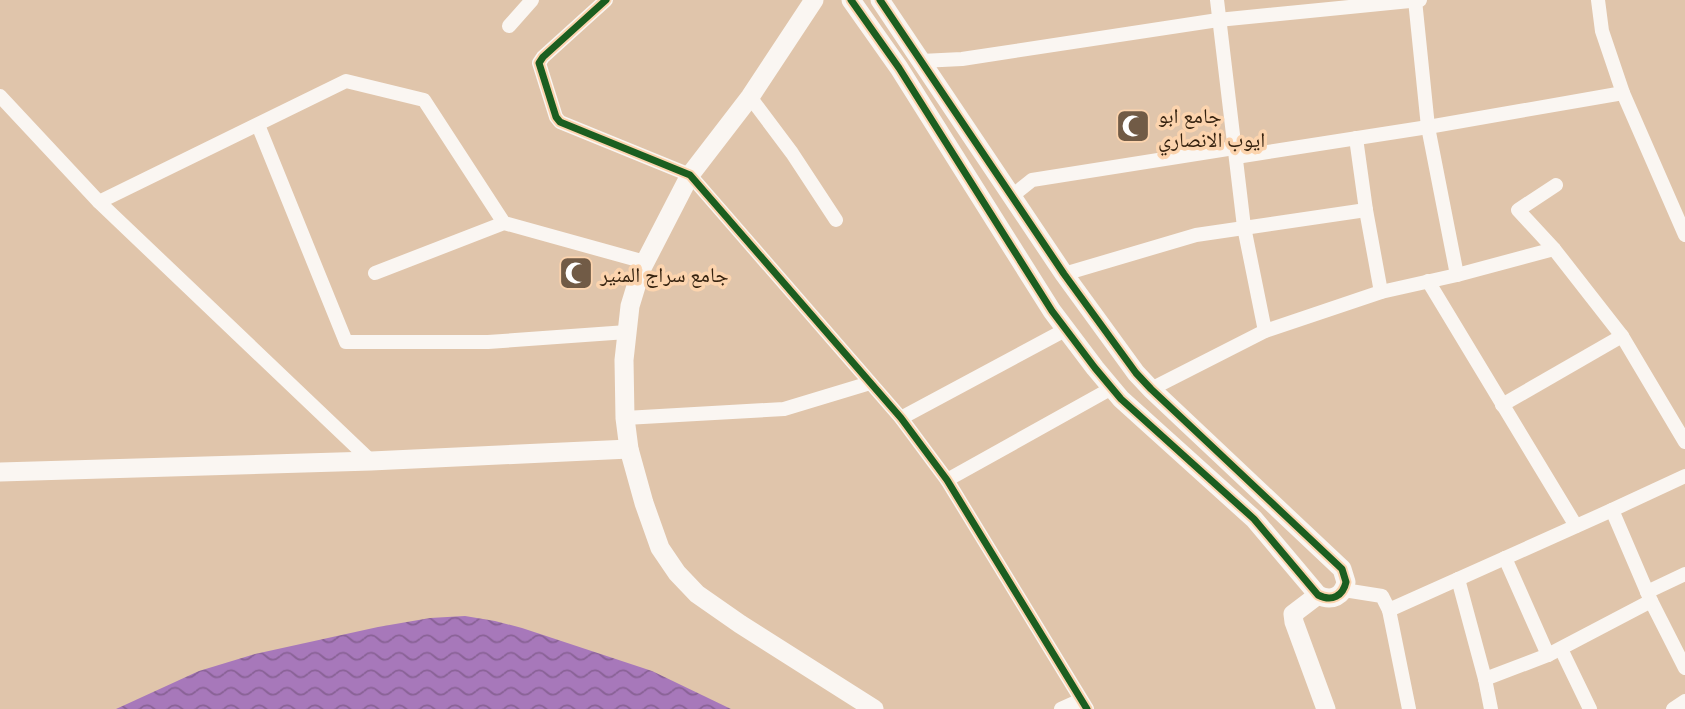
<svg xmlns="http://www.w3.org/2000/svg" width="1685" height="709" viewBox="0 0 1685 709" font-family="'Exo 2','Noto Naskh Arabic',sans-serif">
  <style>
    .water { fill: url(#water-waves) }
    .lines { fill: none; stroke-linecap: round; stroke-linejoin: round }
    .street { stroke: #faf6f2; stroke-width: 14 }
    .secondary { stroke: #faf6f2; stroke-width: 19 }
    .cycleway-casing { stroke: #fcd4ae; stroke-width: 11 }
    .cycleway { stroke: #1b5e20; stroke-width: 7 }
    .labels { text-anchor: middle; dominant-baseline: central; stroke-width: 7; stroke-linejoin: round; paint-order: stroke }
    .poi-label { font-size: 21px; fill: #35220f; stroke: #fcd4ae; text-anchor: start }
  </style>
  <defs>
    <pattern id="water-waves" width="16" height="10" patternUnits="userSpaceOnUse" patternTransform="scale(1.75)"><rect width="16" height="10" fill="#a778ba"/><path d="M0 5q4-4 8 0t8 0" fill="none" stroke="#896296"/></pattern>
  </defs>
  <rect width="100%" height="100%" fill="#e0c5ab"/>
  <polygon class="water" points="465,616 495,621 522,628 652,671 731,709 116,709 199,671 255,654 378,627 430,618"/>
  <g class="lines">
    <g class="street">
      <polyline points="606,0 543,57 539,63 556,117 560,122 690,175 901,418 947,480 1087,709"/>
      <polyline points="1217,0 1244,227 1265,331"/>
      <polyline points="1415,0 1428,127 1457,275"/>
      <polyline points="1598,0 1602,31 1623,93 1685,235"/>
      <polyline points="509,26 532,0"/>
      <polyline points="921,61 962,59 1218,20 1420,0"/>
      <polyline points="0,96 99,202 371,461"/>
      <polyline points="750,97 792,153 836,220"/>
      <polyline points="258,125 346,342 488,342 627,332"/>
      <polyline points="1356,138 1366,210 1381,292"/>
      <polyline points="1236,157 1428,127 1623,93"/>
      <polyline points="1556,185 1518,210 1554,249 1622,336 1685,442"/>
      <polyline points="1012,196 1032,180 1234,148"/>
      <polyline points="99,202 346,81 424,100 504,223"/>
      <polyline points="375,273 504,223 645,262"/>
      <polyline points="1064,274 1196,235 1366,210"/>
      <polyline points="1428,281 1576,526"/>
      <polyline points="1151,389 1265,331 1381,292 1457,275 1554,249"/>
      <polyline points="1502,405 1622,336"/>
      <polyline points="625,418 784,409 870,383"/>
      <polyline points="901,418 1065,330"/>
      <polyline points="947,480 1112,388"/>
      <polyline points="1612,510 1651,601 1685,668"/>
      <polyline points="1505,558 1548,655"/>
      <polyline points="1458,579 1485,679 1491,709"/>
      <polyline points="1344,590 1382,596 1389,610 1612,510 1685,476"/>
      <polyline points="1647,592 1685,574"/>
      <polyline points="1389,610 1409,709"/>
      <polyline points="1561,649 1590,709"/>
      <polyline points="1485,679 1548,655 1651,601"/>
      <polyline points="1061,709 1081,700"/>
      <polyline points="1673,709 1685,701"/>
    </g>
    <g class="secondary">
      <polyline points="814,0 750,97 690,175 641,270 630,306 624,360 625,418 629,449 644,503 660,548 677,573 697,594 740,624 874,709"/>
      <path d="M851 0 899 68 1052 311 1095 368 1121 399 1254 519 1318 595C1332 602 1343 596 1346 582L1342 569 1151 389 1136 373 1064 274 880 0"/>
      <polyline points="0,472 371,461 629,449"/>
      <polyline points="1318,595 1293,614 1294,622 1326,709"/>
    </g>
    <g class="cycleway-casing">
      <g id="cycleway">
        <polyline points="606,0 543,57 539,63 556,117 560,122 690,175 901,418 947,480 1087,709"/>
        <path d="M851 0 899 68 1052 311 1095 368 1121 399 1254 519 1318 595C1332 602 1343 596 1346 582L1342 569 1151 389 1136 373 1064 274 880 0"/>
      </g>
    </g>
    <use href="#cycleway" class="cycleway"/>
  </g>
  <defs>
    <g id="mosque-square" transform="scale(1.75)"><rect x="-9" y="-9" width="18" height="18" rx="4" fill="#715b46" stroke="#fcd4ae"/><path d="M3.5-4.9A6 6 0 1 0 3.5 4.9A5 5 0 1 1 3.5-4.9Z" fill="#fff"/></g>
  </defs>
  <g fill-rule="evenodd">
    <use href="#mosque-square" x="1133" y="126"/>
    <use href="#mosque-square" x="576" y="273"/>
  </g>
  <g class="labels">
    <g class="poi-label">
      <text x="1158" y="114">جامع ابو<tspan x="1158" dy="24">ايوب الانصاري</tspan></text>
      <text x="600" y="273">جامع سراج المنير</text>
    </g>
  </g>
</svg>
